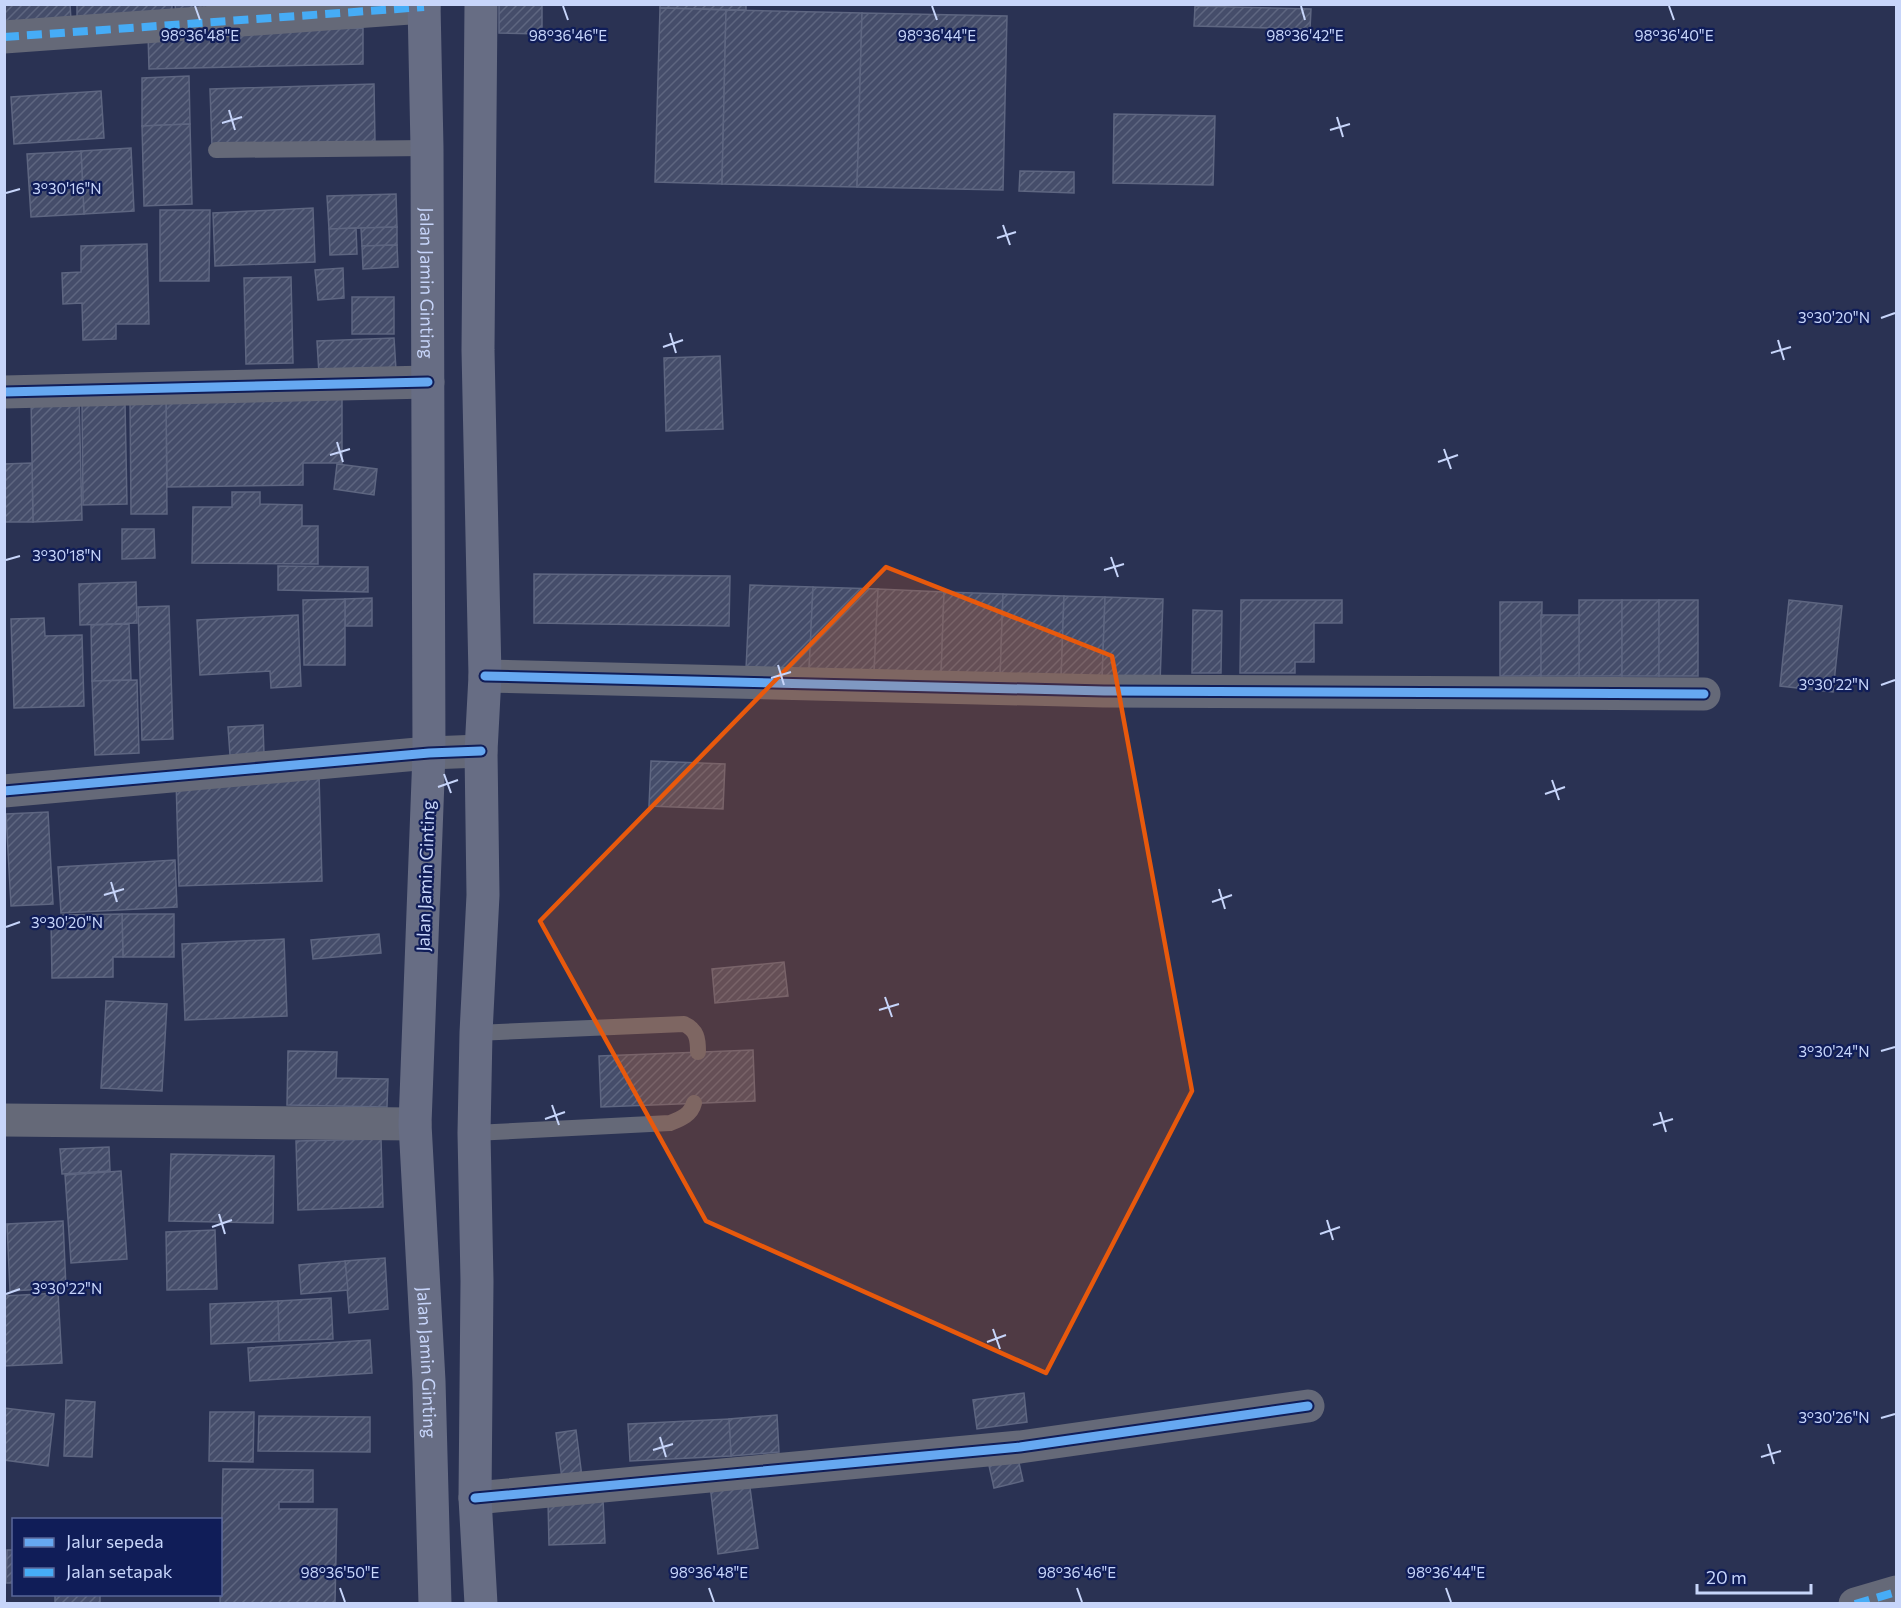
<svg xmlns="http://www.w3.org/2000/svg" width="1901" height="1608" viewBox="0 0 1901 1608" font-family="Commissioner,sans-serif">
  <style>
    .building { fill: url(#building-hatch); stroke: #5e6681; stroke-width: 1.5 }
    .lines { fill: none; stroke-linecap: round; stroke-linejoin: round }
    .service { stroke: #656978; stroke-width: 16 }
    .minor { stroke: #656978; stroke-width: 33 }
    .trunk { stroke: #676d84; stroke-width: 33 }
    .quiet { stroke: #46acf6; stroke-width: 8; stroke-dasharray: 15 8; stroke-linecap: butt }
    .cycleway-casing { stroke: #101d58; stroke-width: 13 }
    .cycleway { stroke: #66a8f1; stroke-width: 9 }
    .marked { fill: #e8590c; fill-opacity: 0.2; stroke: #e8590c; stroke-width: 4.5; stroke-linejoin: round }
    .ticks { fill: none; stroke: #c7d5fa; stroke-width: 2 }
    .labels { text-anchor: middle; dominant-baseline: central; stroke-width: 4.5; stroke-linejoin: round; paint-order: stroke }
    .street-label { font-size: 18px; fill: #c7d5fa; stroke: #101d58 }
    .ticks-label { font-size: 15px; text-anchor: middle; fill: #c7d5fa; stroke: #101d58; stroke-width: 4.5; stroke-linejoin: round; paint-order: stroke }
  </style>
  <defs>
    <pattern id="building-hatch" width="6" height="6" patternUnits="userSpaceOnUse" patternTransform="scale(1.5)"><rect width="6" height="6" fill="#454d6a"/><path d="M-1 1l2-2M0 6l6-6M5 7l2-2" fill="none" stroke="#5e6680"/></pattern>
  </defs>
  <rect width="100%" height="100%" fill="#2a3253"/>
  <g class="building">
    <polygon points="4,4 70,4 71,20 4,22"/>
    <polygon points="77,4 172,4 172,16 77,20"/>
    <polygon points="175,4 204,4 204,15 176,16"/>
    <polygon points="499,4 542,4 542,34 499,33"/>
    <polygon points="660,4 746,4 746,10 660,8"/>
    <polygon points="1195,6 1311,9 1310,29 1194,26"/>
    <polygon points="660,8 726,10 722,184 655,182"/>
    <polygon points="726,10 862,13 857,187 722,184"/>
    <polygon points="862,13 1007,16 1003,190 857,187"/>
    <polygon points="363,28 363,64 149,69 148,33"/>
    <polygon points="189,76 190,124 142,126 142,78"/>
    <polygon points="374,84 375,142 212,147 210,89"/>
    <polygon points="101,91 104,138 14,144 11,97"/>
    <polygon points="1114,114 1215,116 1213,185 1113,183"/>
    <polygon points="190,124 192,204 144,206 142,126"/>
    <polygon points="131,148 134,211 84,214 81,151"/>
    <polygon points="81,151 84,214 31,217 27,154"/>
    <polygon points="1020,171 1074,172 1074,193 1019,191"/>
    <polygon points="396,194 397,227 329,229 327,196"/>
    <polygon points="313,208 315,262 215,266 213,213"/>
    <polygon points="160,210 210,210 209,281 160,281"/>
    <polygon points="397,227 397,245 362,246 361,228"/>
    <polygon points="356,228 357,254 330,255 329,229"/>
    <polygon points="147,244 149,324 116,324 116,339 83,340 82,303 63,304 62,273 81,272 81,246"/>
    <polygon points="397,245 398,267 363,269 362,246"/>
    <polygon points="343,268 344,298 318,300 315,270"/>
    <polygon points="291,277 293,363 246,364 244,278"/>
    <rect x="352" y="297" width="42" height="37"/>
    <polygon points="394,338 396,370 319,374 317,341"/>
    <polygon points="720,356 723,429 666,431 664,358"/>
    <polygon points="79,395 82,520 33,522 31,396"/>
    <polygon points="342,396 342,463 303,463 303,485 167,487 166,398"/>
    <polygon points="130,398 166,398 167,514 131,514"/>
    <polygon points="125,402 127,504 83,505 82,403"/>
    <polygon points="32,463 33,522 4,522 4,464"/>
    <polygon points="337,464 377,469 374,495 334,489"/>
    <polygon points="232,492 260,492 260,504 302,505 302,526 318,526 318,564 192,563 193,507 232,507"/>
    <polygon points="122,529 154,529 155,558 122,559"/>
    <polygon points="278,566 368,567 368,592 278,590"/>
    <polygon points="534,574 730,576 729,626 534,623"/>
    <polygon points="136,582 137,623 80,625 79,584"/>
    <polygon points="750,585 813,587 809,671 746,669"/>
    <polygon points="813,587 878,589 874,673 809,671"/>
    <polygon points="878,589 944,592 941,676 874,673"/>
    <polygon points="944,592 1003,594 1000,678 941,676"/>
    <polygon points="1003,594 1064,596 1061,680 1000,678"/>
    <polygon points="1064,596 1105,597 1102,681 1061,680"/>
    <polygon points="1105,597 1163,599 1160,683 1102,681"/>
    <polygon points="372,598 372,626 345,626 345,599"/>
    <polygon points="345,599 345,665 304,665 303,600"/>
    <polygon points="1241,600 1342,600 1342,623 1314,623 1314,662 1295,662 1295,673 1240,673"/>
    <rect x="1579" y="600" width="43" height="76"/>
    <rect x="1622" y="600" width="37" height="76"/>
    <rect x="1659" y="600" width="39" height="76"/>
    <polygon points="1789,600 1842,606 1833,692 1780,686"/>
    <polygon points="1500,602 1542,602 1541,676 1500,676"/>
    <polygon points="169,606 173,739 142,740 138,607"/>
    <polygon points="1193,610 1222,611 1221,673 1192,673"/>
    <polygon points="298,615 301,686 271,688 270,671 200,675 197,620"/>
    <rect x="1541" y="615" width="38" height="61"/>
    <polygon points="44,618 45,636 82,635 84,706 14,708 11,619"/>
    <polygon points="129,624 131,680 92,681 91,625"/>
    <polygon points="137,680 139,753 95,755 92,681"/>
    <polygon points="263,725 264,754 230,755 228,727"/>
    <polygon points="651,761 725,764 723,809 649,806"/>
    <polygon points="319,775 322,881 179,886 176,779"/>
    <polygon points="48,812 53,904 11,906 6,814"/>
    <polygon points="175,860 177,907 61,913 58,867"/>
    <polygon points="122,914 174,914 174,957 123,957"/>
    <polygon points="122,914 123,957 113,957 113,977 52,978 51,919 63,919 63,915"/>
    <polygon points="379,934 381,953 313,959 311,940"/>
    <polygon points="284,939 287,1016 185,1020 182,944"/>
    <polygon points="784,962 788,996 715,1003 712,969"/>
    <polygon points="106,1001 167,1004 162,1091 101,1088"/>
    <polygon points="753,1050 755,1101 601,1107 599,1056"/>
    <polygon points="288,1051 337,1052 336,1078 388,1079 387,1107 287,1105"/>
    <polygon points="381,1139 383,1207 298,1210 296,1141"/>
    <polygon points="109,1147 110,1171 62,1174 60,1149"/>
    <polygon points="171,1154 274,1156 273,1223 169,1221"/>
    <polygon points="121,1171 127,1259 71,1263 65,1175"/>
    <polygon points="63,1221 66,1288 10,1291 7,1224"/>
    <polygon points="215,1230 217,1289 167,1290 166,1232"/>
    <polygon points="385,1258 388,1309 349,1313 345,1261"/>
    <polygon points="345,1261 348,1290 301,1294 299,1265"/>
    <polygon points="58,1293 62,1363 4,1366 4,1296"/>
    <polygon points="331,1298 333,1339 279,1341 278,1301"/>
    <polygon points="278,1301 279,1341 211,1344 210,1304"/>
    <polygon points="370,1340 372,1373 250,1381 248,1348"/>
    <polygon points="1024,1393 1027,1422 977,1429 973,1400"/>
    <polygon points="66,1400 95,1402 92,1457 64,1456"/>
    <polygon points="4,1408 54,1414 48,1466 4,1460"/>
    <polygon points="210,1412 254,1412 253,1462 209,1461"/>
    <polygon points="777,1415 779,1452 731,1456 729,1419"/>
    <polygon points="259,1416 370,1417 370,1452 258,1451"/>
    <polygon points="729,1419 731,1456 630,1461 628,1424"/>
    <polygon points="576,1430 582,1477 562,1479 556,1433"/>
    <polygon points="1017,1454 1023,1481 994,1488 988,1461"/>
    <polygon points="223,1469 313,1470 313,1502 279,1502 279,1509 337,1509 335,1603 220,1604"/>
    <polygon points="749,1480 758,1548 718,1554 710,1485"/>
    <polygon points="603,1499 605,1543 549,1545 548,1501"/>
    <polygon points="7,1550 14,1550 14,1583 6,1583"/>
    <polygon points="100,1594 100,1604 55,1604 55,1595"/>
  </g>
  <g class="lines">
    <g class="service">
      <polyline points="216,150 427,148"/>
      <path d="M476 1033 684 1024C697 1030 698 1039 698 1052"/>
      <path d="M474 1133 670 1123C680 1119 691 1115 694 1103"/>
    </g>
    <g class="minor">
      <polyline points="4,37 424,7"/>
      <polyline points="4,392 428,382"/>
      <polyline points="485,676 1104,691 1704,694"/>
      <polyline points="4,791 429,753 481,751"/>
      <polyline points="4,1120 415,1124"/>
      <polyline points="475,1498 1020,1447 1308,1406"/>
      <polyline points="1855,1604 1896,1592"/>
    </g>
    <g class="trunk">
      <path id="s1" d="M424 4 427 148 429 753 415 1124 429 1381 435 1604"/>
      <polyline points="481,1604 475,1498 477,1281 474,1133 476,1033 483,895 481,751 485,676 478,350 481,4"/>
    </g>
    <g class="quiet">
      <polyline points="4,37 424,7"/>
      <polyline points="1855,1604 1896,1592"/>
    </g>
    <g class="cycleway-casing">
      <g id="cycleway">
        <polyline points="4,392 428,382"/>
        <polyline points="485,676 1104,691 1704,694"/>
        <polyline points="4,791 429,753 481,751"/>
        <polyline points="475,1498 1020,1447 1308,1406"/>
      </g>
    </g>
    <use href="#cycleway" class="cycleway"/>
  </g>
  <path class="marked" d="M886 567 1112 656 1192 1091 1046 1373 706 1221 540 921Z"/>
  <path class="ticks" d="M195 6 200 20M563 6 568 20M932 6 937 20M1301 6 1305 20M1669 6 1674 20M229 110 235 130M1337 117 1343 137M222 123 242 117M1330 130 1350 124M6 193 20 189M1003 225 1010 245M997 238 1016 232M1881 318 1895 313M670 333 676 353M1778 340 1784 360M663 347 683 340M1771 353 1791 347M337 442 343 462M1444 449 1451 469M330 455 350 449M1438 462 1458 455M1111 557 1118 577M6 560 20 556M1104 570 1124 564M778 665 784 685M771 678 791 672M1881 685 1895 680M444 774 451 793M1552 780 1559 800M438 787 458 780M1545 794 1565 787M111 882 117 902M1219 889 1225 909M104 895 124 889M1212 902 1232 895M6 927 20 922M885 997 892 1017M879 1010 899 1004M1881 1051 1895 1047M552 1105 559 1125M1660 1112 1666 1132M545 1119 565 1112M1653 1125 1673 1119M219 1214 225 1234M1327 1220 1333 1240M212 1227 232 1220M1320 1234 1340 1227M6 1294 20 1289M993 1329 1000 1349M987 1342 1006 1335M1881 1418 1895 1414M660 1437 666 1457M1768 1444 1774 1464M653 1450 673 1444M1761 1457 1781 1451M340 1588 345 1602M709 1588 714 1602M1077 1588 1082 1602M1446 1588 1451 1602"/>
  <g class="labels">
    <g class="street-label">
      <text stroke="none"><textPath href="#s1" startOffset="279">Jalan Jamin Ginting</textPath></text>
      <text transform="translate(425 876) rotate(-88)">Jalan Jamin Ginting</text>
      <text stroke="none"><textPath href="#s1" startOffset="1359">Jalan Jamin Ginting</textPath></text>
    </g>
  </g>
  <g class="ticks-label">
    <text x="200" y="41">98°36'48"E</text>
    <text x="568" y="41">98°36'46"E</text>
    <text x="937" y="41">98°36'44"E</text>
    <text x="1305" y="41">98°36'42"E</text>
    <text x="1674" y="41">98°36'40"E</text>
    <text x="67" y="194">3°30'16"N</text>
    <text x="1834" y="323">3°30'20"N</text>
    <text x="67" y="561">3°30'18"N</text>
    <text x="1834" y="690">3°30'22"N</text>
    <text x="67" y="928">3°30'20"N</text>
    <text x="1834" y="1057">3°30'24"N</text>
    <text x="67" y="1294">3°30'22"N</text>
    <text x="1834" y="1423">3°30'26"N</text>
    <text x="340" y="1578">98°36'50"E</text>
    <text x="709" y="1578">98°36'48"E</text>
    <text x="1077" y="1578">98°36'46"E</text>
    <text x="1446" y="1578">98°36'44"E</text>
  </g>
  <rect width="1901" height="1608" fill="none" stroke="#c7d5fa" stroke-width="12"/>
  <rect x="12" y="1518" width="210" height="78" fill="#101d58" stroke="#596799" stroke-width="1.5"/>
  <rect x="24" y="1538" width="30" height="9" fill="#66a8f1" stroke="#596799" stroke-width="1.5"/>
  <text x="66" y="1548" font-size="18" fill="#c7d5fa">Jalur sepeda</text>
  <rect x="24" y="1568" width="30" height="9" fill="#46acf6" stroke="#596799" stroke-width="1.5"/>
  <text x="66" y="1578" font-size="18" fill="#c7d5fa">Jalan setapak</text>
  <path d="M1697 1584v9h114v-9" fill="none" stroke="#c7d5fa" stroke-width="3"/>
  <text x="1706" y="1584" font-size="18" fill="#c7d5fa" stroke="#101d58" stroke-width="4.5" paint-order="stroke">20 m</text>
</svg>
